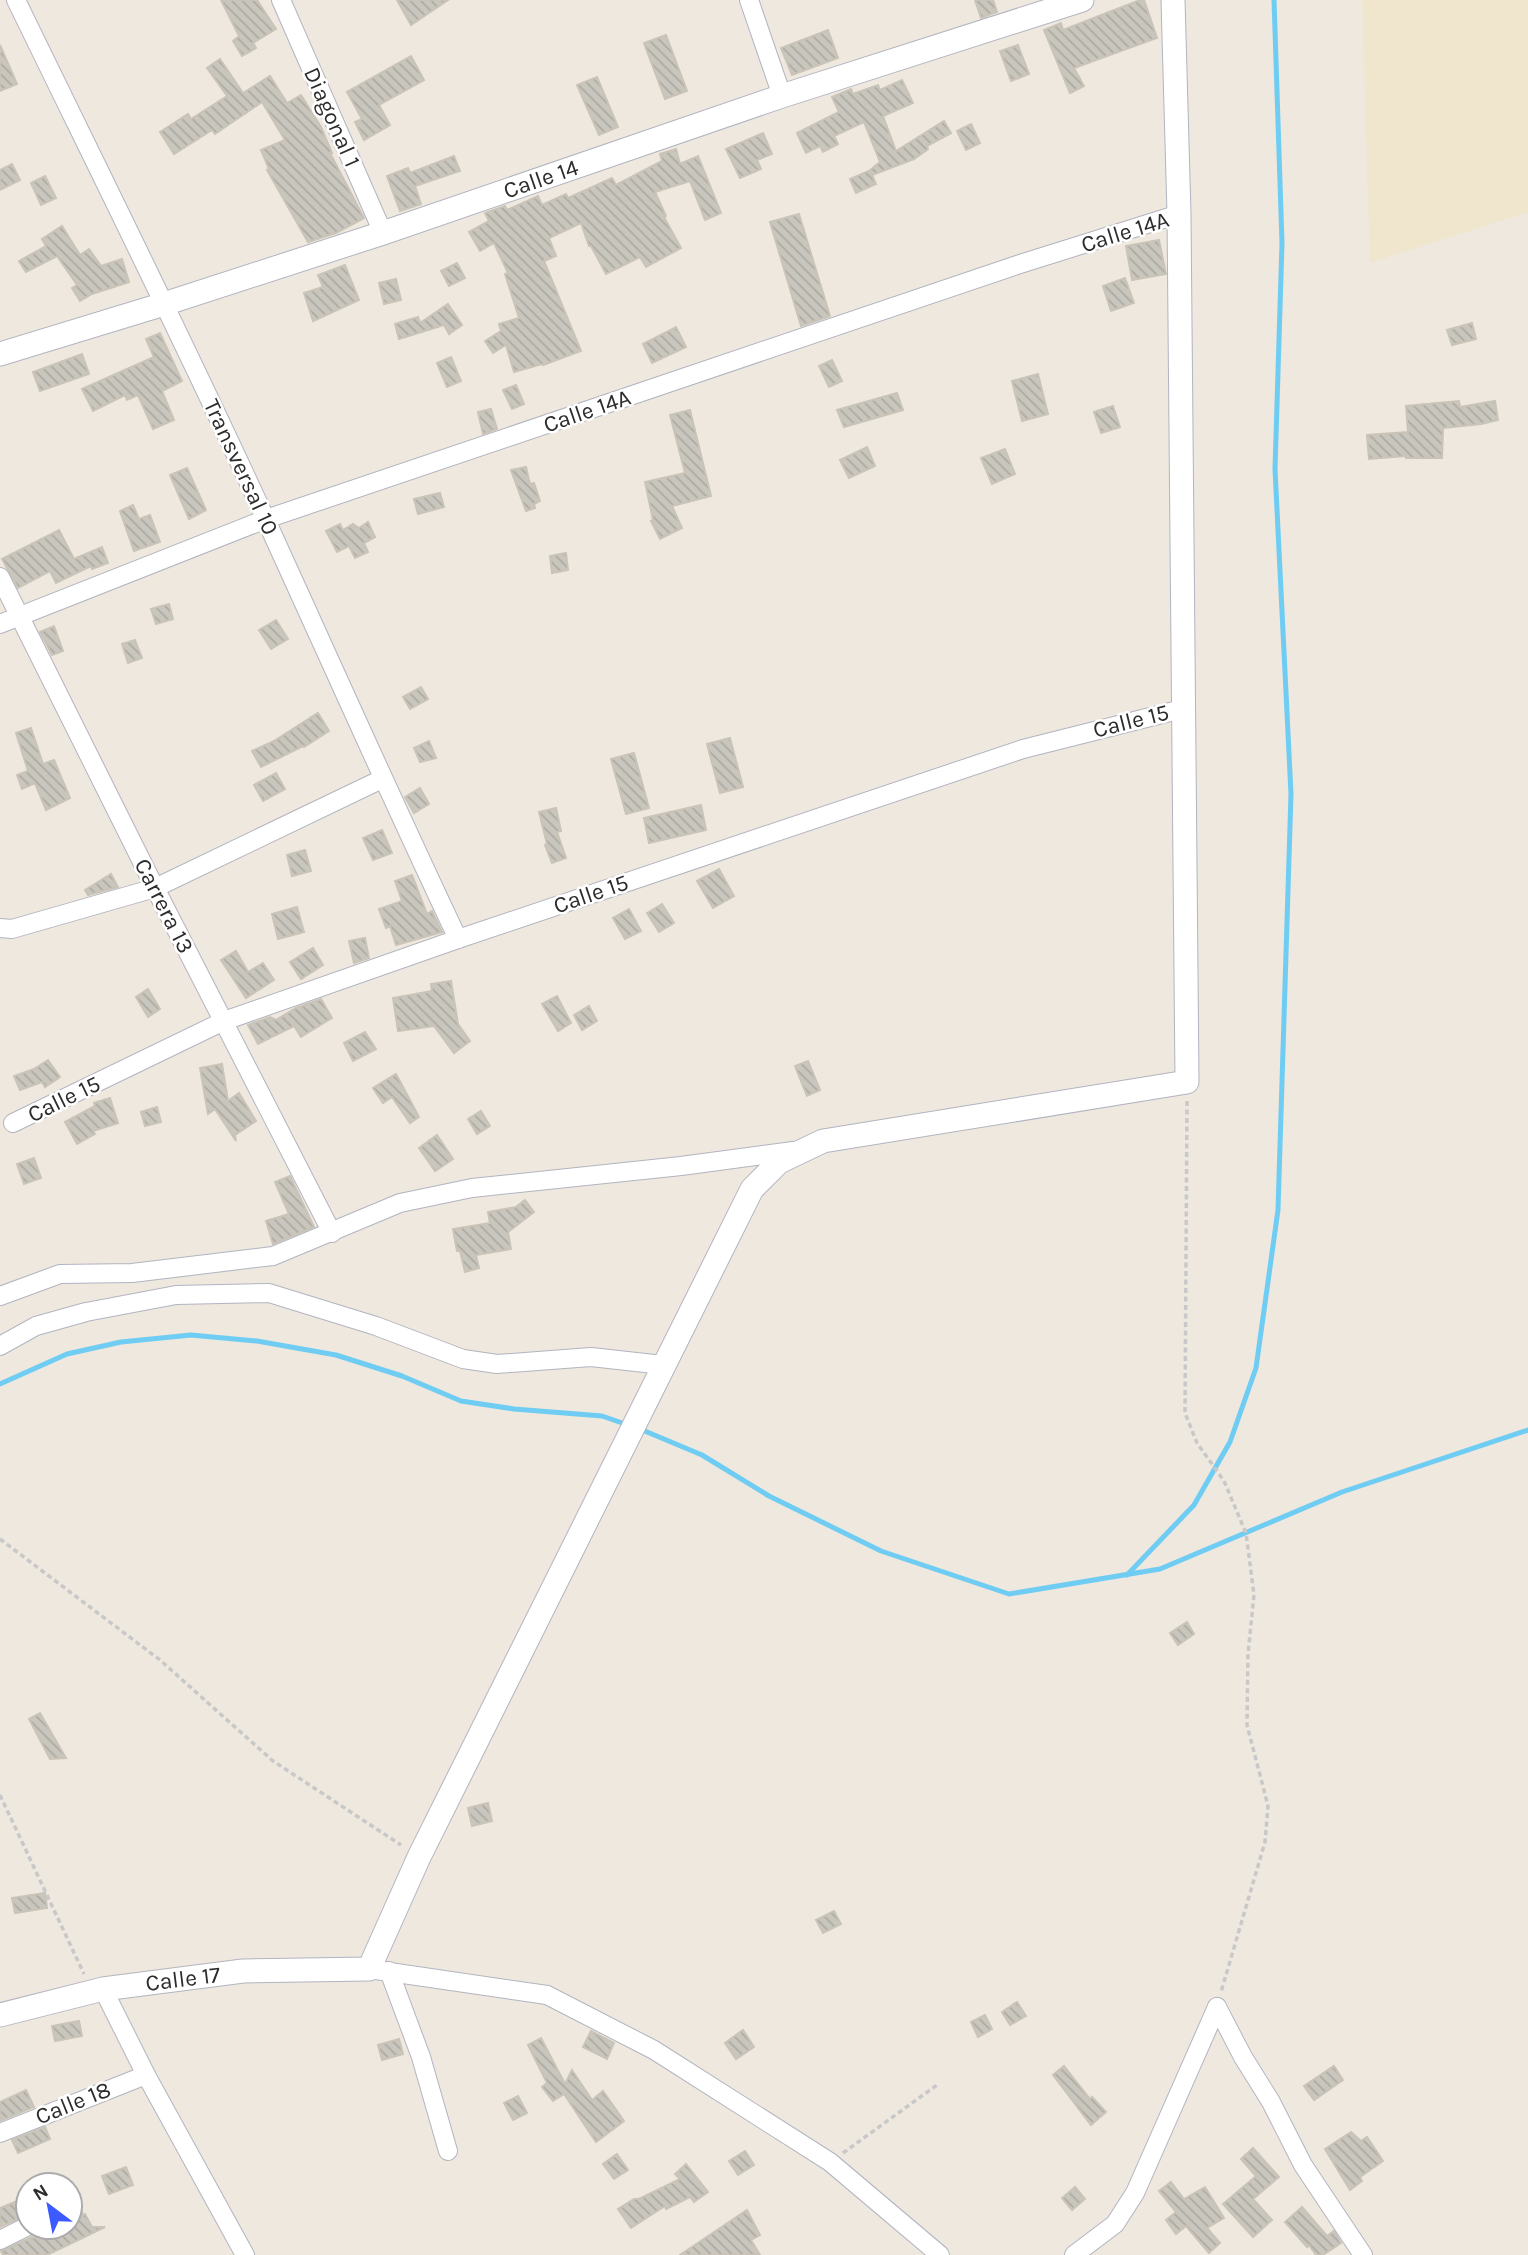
<svg xmlns="http://www.w3.org/2000/svg" width="1528" height="2255" viewBox="0 0 1528 2255" font-family="Karla,sans-serif">
  <style>
    .education { fill: #f0e6ce }
    .lines { fill: none; stroke-linecap: round; stroke-linejoin: round }
    .stream { stroke: #6fccf3; stroke-width: 5 }
    .building { fill: url(#building-back-hatch); stroke: #cac4b8; stroke-width: 2 }
    .minor-casing { stroke: #b2b4c0; stroke-width: 20 }
    .tertiary-casing { stroke: #b2b4c0; stroke-width: 25 }
    .path { stroke: #c8c8c8; stroke-width: 3.5; stroke-dasharray: 5 3.5; stroke-linecap: butt }
    .minor { stroke: #fff; stroke-width: 18 }
    .tertiary { stroke: #fff; stroke-width: 23 }
    .labels { text-anchor: middle; dominant-baseline: central; stroke-width: 5; stroke-linejoin: round; paint-order: stroke }
    .street-label { font-size: 23px; fill: #2c2c2c; stroke: #fff }
  </style>
  <defs>
    <pattern id="building-back-hatch" width="6" height="6" patternUnits="userSpaceOnUse" patternTransform="scale(1.75)"><rect width="6" height="6" fill="#c9c6bd"/><path d="M-1 5l2 2M0 0l6 6M5-1l2 2" fill="none" stroke="#adaaa3"/></pattern>
  </defs>
  <rect width="100%" height="100%" fill="#eee8de"/>
  <polygon class="education" points="1362,0 1528,0 1528,212 1370,263"/>
  <g class="lines">
    <g class="stream">
      <polyline points="0,1384 67,1354 121,1342 191,1335 257,1341 336,1355 402,1376 461,1401 514,1409 602,1416 628,1425"/>
      <polyline points="640,1429 702,1455 769,1496 881,1551 1009,1594 1160,1569 1342,1492 1528,1430"/>
      <polyline points="1127,1575 1194,1505 1230,1442 1256,1368 1278,1210 1291,794 1275,469 1282,243 1274,0"/>
    </g>
  </g>
  <g class="building">
    <polygon points="221,0 257,0 276,29 253,43 256,48 242,56 233,41 239,36"/>
    <polygon points="397,0 448,0 411,25"/>
    <polygon points="975,0 993,0 997,12 981,18"/>
    <polygon points="1140,0 1144,0 1157,38 1074,68 1084,86 1070,93 1044,30 1061,23 1063,30"/>
    <polygon points="828,30 838,58 792,75 781,48"/>
    <polygon points="666,35 687,91 665,99 644,43"/>
    <polygon points="0,45 17,84 0,91"/>
    <polygon points="1018,45 1029,74 1011,81 1000,51"/>
    <polygon points="411,56 424,80 379,105 390,125 364,140 355,122 362,119 347,92"/>
    <polygon points="220,59 243,93 270,76 287,103 301,95 321,127 332,153 330,153 364,218 336,233 308,242 267,170 269,169 261,150 285,140 262,102 215,134 212,130 174,154 160,132 188,114 191,119 227,96 207,68"/>
    <polygon points="597,77 618,127 599,135 577,85"/>
    <polygon points="902,80 913,103 883,116 896,151 944,121 951,133 927,146 928,149 914,159 872,175 876,184 856,193 850,179 869,171 880,162 864,122 834,136 838,144 823,152 820,146 806,153 797,133 839,112 832,97 851,89 853,94 878,85 880,90"/>
    <polygon points="971,124 980,143 966,150 957,131"/>
    <polygon points="763,133 772,154 757,160 761,169 740,178 726,149"/>
    <polygon points="676,149 680,164 698,156 721,213 705,220 690,181 655,192 666,216 664,217 681,248 646,267 640,257 606,274 591,246 589,246 581,223 549,238 556,256 544,261 581,351 543,365 542,364 514,372 506,345 493,353 485,341 501,331 499,324 519,318 505,274 508,273 494,243 480,251 469,232 489,221 485,213 505,206 507,210 538,196 542,205 566,194 568,198 612,178 616,185 662,161 660,154"/>
    <polygon points="454,156 460,171 415,186 421,204 400,211 387,176 408,168 410,173"/>
    <polygon points="12,164 20,180 0,190 0,170"/>
    <polygon points="45,176 56,198 41,205 31,183"/>
    <polygon points="799,214 830,316 801,326 770,222"/>
    <polygon points="62,226 80,255 89,249 101,266 122,259 129,282 92,294 80,301 72,288 77,285 57,256 26,272 19,261 46,246 42,239"/>
    <polygon points="1159,240 1166,274 1132,280 1126,246"/>
    <polygon points="457,263 465,278 449,286 441,271"/>
    <polygon points="345,265 359,300 313,321 304,293 323,287 318,275"/>
    <polygon points="1125,278 1134,303 1111,311 1103,286"/>
    <polygon points="396,279 401,300 384,304 379,283"/>
    <polygon points="448,304 462,325 449,334 444,325 399,339 395,324 418,317 420,323"/>
    <polygon points="1472,323 1476,339 1452,345 1447,330"/>
    <polygon points="676,327 686,347 652,363 643,344"/>
    <polygon points="160,333 182,381 162,391 174,420 153,429 138,395 127,400 125,395 93,411 82,389 154,357 146,339"/>
    <polygon points="82,354 89,374 40,391 33,372"/>
    <polygon points="451,357 461,381 447,387 437,363"/>
    <polygon points="832,360 842,381 829,387 819,366"/>
    <polygon points="1038,374 1048,414 1022,421 1012,381"/>
    <polygon points="516,385 524,404 512,409 503,390"/>
    <polygon points="897,393 903,410 844,427 837,410"/>
    <polygon points="1459,401 1460,407 1495,401 1498,420 1481,424 1443,428 1442,458 1406,458 1406,456 1369,459 1367,435 1408,432 1406,406"/>
    <polygon points="1113,406 1120,427 1101,433 1094,412"/>
    <polygon points="491,409 497,429 483,434 478,412"/>
    <polygon points="690,410 711,496 672,506 682,528 660,539 651,521 653,520 645,482 685,473 670,415"/>
    <polygon points="867,447 875,466 849,478 840,460"/>
    <polygon points="1005,449 1015,474 992,484 981,458"/>
    <polygon points="526,467 530,484 534,483 540,501 534,504 535,508 526,511 511,470"/>
    <polygon points="187,468 206,510 189,519 170,475"/>
    <polygon points="440,493 444,507 418,514 414,499"/>
    <polygon points="133,505 139,519 150,515 160,542 134,551 120,511"/>
    <polygon points="368,522 375,537 364,543 368,552 355,558 349,546 337,552 326,531 340,524 343,530 353,524 359,528"/>
    <polygon points="59,530 74,559 102,547 108,563 92,569 91,566 56,583 50,571 18,588 2,559"/>
    <polygon points="566,553 568,570 552,573 550,556"/>
    <polygon points="169,604 173,619 156,624 151,609"/>
    <polygon points="276,620 288,639 271,649 259,630"/>
    <polygon points="54,626 63,651 52,655 40,632"/>
    <polygon points="135,640 142,658 128,663 122,644"/>
    <polygon points="421,687 428,699 410,709 403,697"/>
    <polygon points="318,713 329,731 304,747 303,746 261,767 252,751 274,741"/>
    <polygon points="31,728 43,764 54,760 70,798 46,810 35,783 22,789 17,775 28,771 16,733"/>
    <polygon points="730,738 743,787 720,793 707,744"/>
    <polygon points="429,741 436,758 420,762 414,748"/>
    <polygon points="634,753 649,808 626,814 611,759"/>
    <polygon points="276,773 285,789 263,801 254,785"/>
    <polygon points="420,788 429,804 414,813 405,797"/>
    <polygon points="701,805 706,830 649,843 644,818"/>
    <polygon points="556,808 561,831 557,832 566,858 552,863 545,845 547,844 539,812"/>
    <polygon points="382,830 392,853 373,860 363,838"/>
    <polygon points="305,850 311,871 292,876 287,855"/>
    <polygon points="719,869 734,896 713,908 697,881"/>
    <polygon points="111,874 118,887 88,895 85,890"/>
    <polygon points="412,875 427,914 432,911 442,932 396,945 390,926 386,928 379,909 402,901 395,881"/>
    <polygon points="662,904 674,923 659,932 647,913"/>
    <polygon points="297,907 304,932 278,939 272,914"/>
    <polygon points="629,909 641,931 625,939 613,918"/>
    <polygon points="365,938 369,958 354,963 349,941"/>
    <polygon points="313,948 323,965 301,979 290,962"/>
    <polygon points="236,951 248,972 263,963 274,980 246,998 221,960"/>
    <polygon points="451,981 458,1024 470,1041 454,1053 434,1026 398,1031 393,998 432,991 431,984"/>
    <polygon points="148,989 160,1009 148,1017 136,997"/>
    <polygon points="557,996 571,1023 558,1031 542,1004"/>
    <polygon points="321,999 332,1018 301,1037 294,1026 258,1044 248,1025 270,1017 276,1020 296,1008"/>
    <polygon points="589,1006 597,1021 582,1030 574,1015"/>
    <polygon points="365,1032 376,1049 353,1061 344,1043"/>
    <polygon points="48,1060 60,1077 45,1087 42,1082 20,1090 14,1076 34,1069"/>
    <polygon points="808,1061 820,1090 807,1096 795,1066"/>
    <polygon points="222,1064 228,1101 239,1093 256,1121 235,1135 236,1141 215,1109 208,1114 200,1068"/>
    <polygon points="396,1074 419,1117 410,1123 392,1097 383,1103 373,1088"/>
    <polygon points="110,1098 118,1123 93,1131 95,1134 77,1144 65,1122 95,1106 94,1103"/>
    <polygon points="157,1107 161,1122 145,1126 141,1112"/>
    <polygon points="481,1111 490,1126 477,1134 468,1119"/>
    <polygon points="437,1135 453,1159 435,1171 419,1148"/>
    <polygon points="34,1158 41,1178 24,1184 17,1164"/>
    <polygon points="290,1176 314,1227 273,1244 266,1221 289,1214 275,1182"/>
    <polygon points="525,1200 534,1212 508,1232 511,1249 476,1255 479,1268 465,1272 460,1251 457,1251 453,1229 490,1223 488,1212 516,1207"/>
    <polygon points="1187,1622 1194,1634 1178,1645 1170,1633"/>
    <polygon points="40,1713 66,1758 50,1759 29,1719"/>
    <polygon points="488,1803 492,1821 472,1826 468,1808"/>
    <polygon points="45,1893 47,1908 15,1913 12,1898"/>
    <polygon points="834,1911 841,1924 823,1933 816,1920"/>
    <polygon points="1017,2002 1026,2016 1010,2025 1002,2012"/>
    <polygon points="985,2015 992,2029 978,2037 971,2022"/>
    <polygon points="79,2021 82,2036 55,2041 52,2026"/>
    <polygon points="743,2030 754,2047 736,2059 725,2043"/>
    <polygon points="591,2031 614,2043 607,2059 583,2047"/>
    <polygon points="541,2038 565,2084 572,2070 592,2100 603,2091 624,2121 596,2142 564,2094 553,2101 542,2087 547,2083 528,2045"/>
    <polygon points="399,2039 403,2054 382,2060 378,2045"/>
    <polygon points="1064,2066 1090,2099 1092,2097 1106,2112 1091,2125 1053,2075"/>
    <polygon points="1334,2066 1343,2080 1314,2100 1304,2086"/>
    <polygon points="26,2090 34,2107 0,2121 0,2102"/>
    <polygon points="518,2096 527,2113 513,2120 504,2103"/>
    <polygon points="45,2127 50,2139 18,2153 12,2140"/>
    <polygon points="1351,2132 1361,2141 1367,2137 1383,2161 1360,2177 1362,2181 1350,2190 1325,2149"/>
    <polygon points="1253,2148 1279,2177 1253,2199 1272,2220 1253,2237 1223,2204 1256,2176 1241,2159"/>
    <polygon points="745,2151 754,2165 738,2175 729,2161"/>
    <polygon points="617,2154 628,2170 614,2179 603,2164"/>
    <polygon points="686,2164 708,2192 694,2202 690,2197 666,2209 665,2206 631,2228 618,2209 634,2199 639,2199 680,2179 675,2174"/>
    <polygon points="126,2167 133,2185 109,2194 102,2176"/>
    <polygon points="1171,2182 1184,2199 1205,2187 1224,2218 1207,2228 1220,2243 1209,2253 1186,2226 1176,2234 1166,2220 1176,2212 1159,2191"/>
    <polygon points="70,2185 83,2215 85,2214 92,2227 105,2227 47,2255 3,2255 1,2251 32,2237 34,2238 57,2227 70,2227"/>
    <polygon points="1075,2187 1085,2199 1072,2210 1062,2198"/>
    <polygon points="17,2201 24,2216 0,2227 0,2208"/>
    <polygon points="1302,2207 1327,2236 1334,2231 1341,2243 1323,2255 1316,2255 1309,2245 1307,2247 1285,2222"/>
    <polygon points="747,2210 760,2235 751,2240 760,2255 680,2255"/>
  </g>
  <g class="lines">
    <g class="minor-casing">
      <g id="minor">
        <path d="M16 0C100 173 186 345 266 520 330 660 392 800 458 939"/>
        <polyline points="281,0 383,233"/>
        <polyline points="749,0 782,96"/>
        <polyline points="0,577 155,888 332,1233"/>
        <polyline points="0,624 266,519 1020,264 1179,214"/>
        <polyline points="0,928 12,929 155,888 382,779"/>
        <polyline points="13,1123 224,1021 458,939 1023,749 1186,708"/>
        <polyline points="0,1296 60,1274 132,1273 273,1256 400,1203 472,1188 681,1166 793,1151"/>
        <polyline points="0,1346 36,1326 86,1312 176,1295 269,1293 376,1326 463,1359 497,1364 591,1357 663,1365"/>
        <polyline points="369,1969 547,1995 654,2050 830,2162 940,2255"/>
        <polyline points="389,1971 421,2057 448,2151"/>
        <polyline points="103,1989 146,2075 245,2255"/>
        <polyline points="1217,2007 1243,2057 1271,2102 1303,2165 1363,2255"/>
        <polyline points="0,2133 146,2075"/>
        <polyline points="0,2240 28,2226"/>
        <polyline points="1074,2255 1115,2224 1135,2193 1217,2007"/>
      </g>
    </g>
    <g class="tertiary-casing">
      <g id="tertiary">
        <polyline points="0,354 164,304 383,233 782,96 1082,0"/>
        <polyline points="0,2015 103,1989 243,1971 369,1969 419,1857 752,1189 779,1162 823,1141 1187,1082 1179,214 1173,0"/>
      </g>
    </g>
    <g class="path">
      <polyline points="1187,1101 1185,1413 1197,1443 1224,1481 1246,1533 1254,1595 1248,1654 1247,1725 1268,1806 1265,1842 1221,1992"/>
      <polyline points="0,1539 160,1660 273,1761 401,1845"/>
      <polyline points="0,1795 84,1974"/>
      <polyline points="843,2153 937,2085"/>
    </g>
    <use href="#minor" class="minor"/>
    <use href="#tertiary" class="tertiary"/>
  </g>
  <g class="labels">
    <g class="street-label">
      <text transform="translate(332 117) rotate(66)">Diagonal 1</text>
      <text transform="translate(541 179) rotate(-19)">Calle 14</text>
      <text transform="translate(1125 232) rotate(-17)">Calle 14A</text>
      <text transform="translate(587 411) rotate(-19)">Calle 14A</text>
      <text transform="translate(241 467) rotate(65)">Transversal 10</text>
      <text transform="translate(1131 721) rotate(-14)">Calle 15</text>
      <text transform="translate(591 894) rotate(-19)">Calle 15</text>
      <text transform="translate(164 906) rotate(63)">Carrera 13</text>
      <text transform="translate(64 1099) rotate(-26)">Calle 15</text>
      <text transform="translate(183 1979) rotate(-7)">Calle 17</text>
      <text transform="translate(73 2103) rotate(-22)">Calle 18</text>
    </g>
  </g>
  <g transform="translate(49 2206) rotate(328)"><circle r="33" fill="#ffffff" stroke="#ababab" stroke-width="2"/>
  <path d="M0-5L12 26L0 18L-12 26Z" fill="#3b5aff"/>
  <text y="-10" font-size="19" font-weight="bold" text-anchor="middle" fill="#2c2c2c">N</text>
  </g>
</svg>
